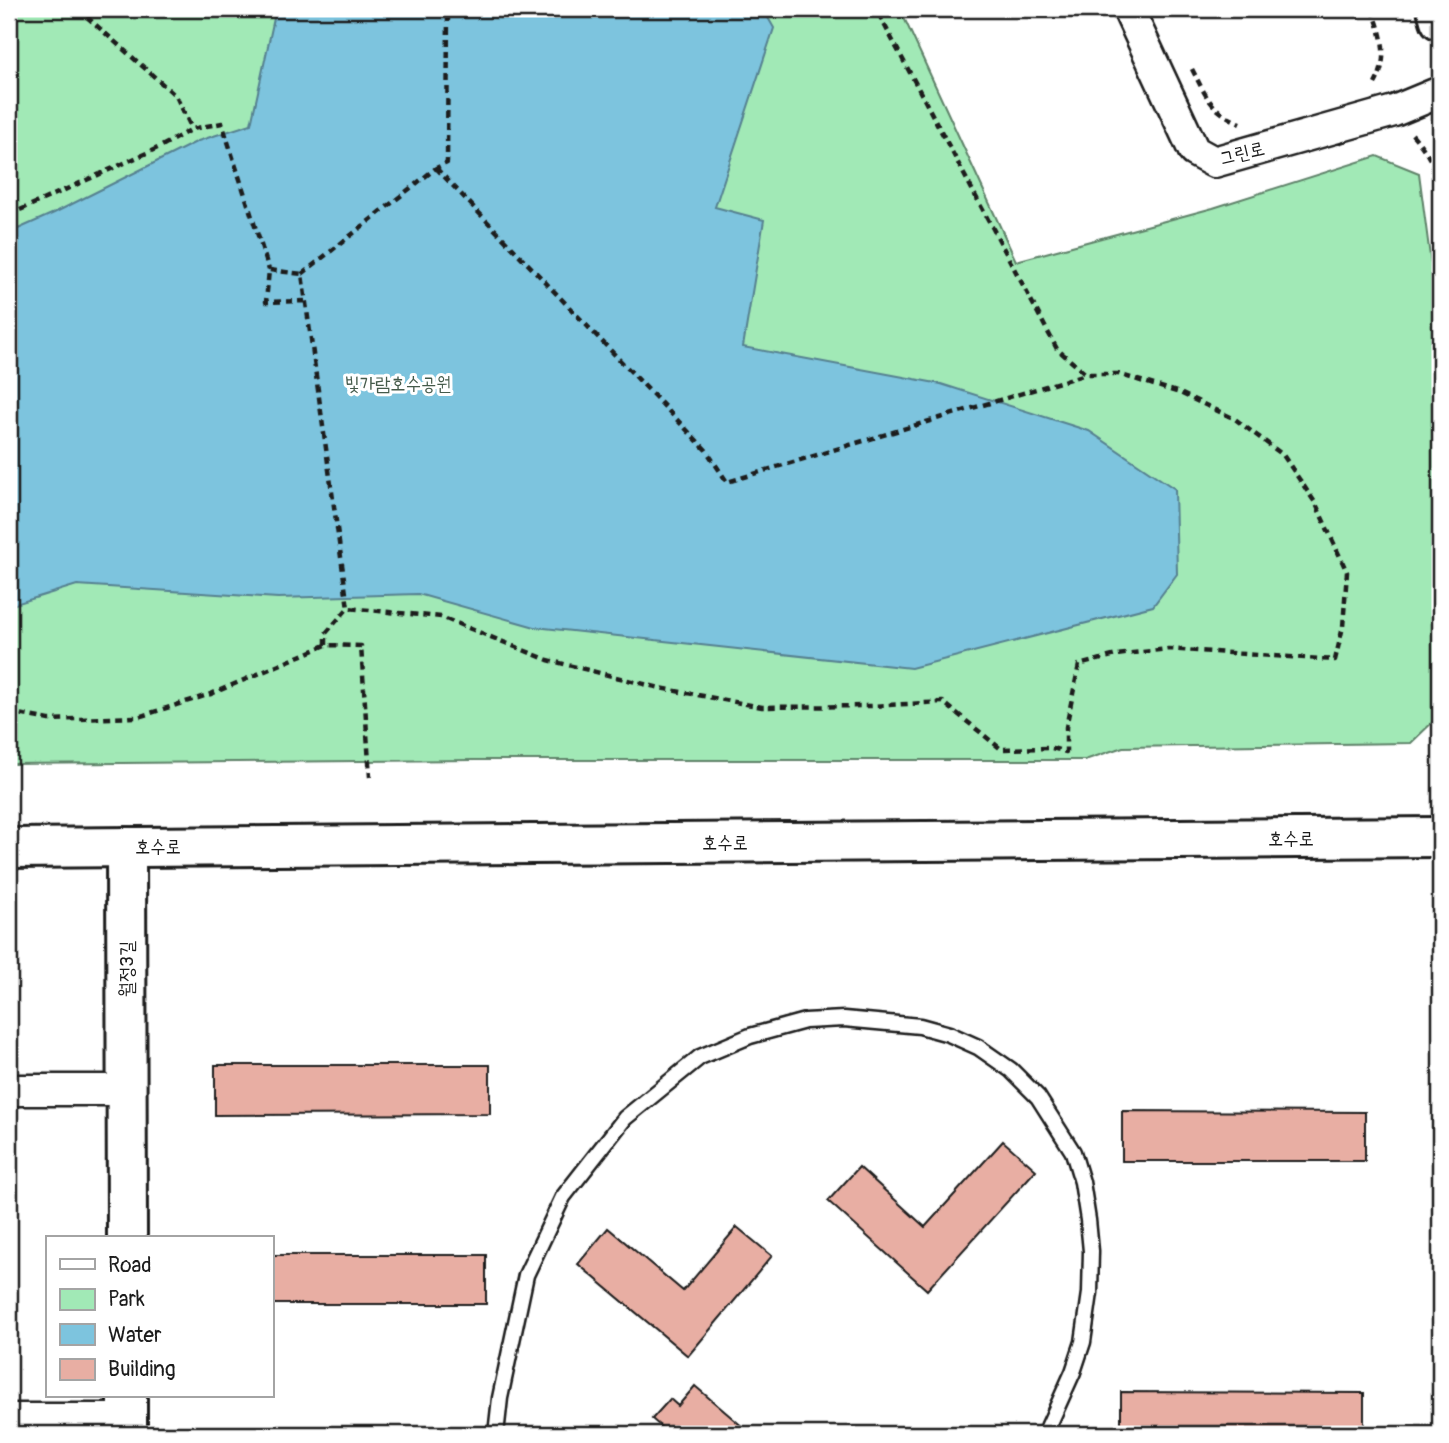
<svg xmlns="http://www.w3.org/2000/svg" width="1449" height="1443" viewBox="0 0 1449 1443" font-family="Pangolin,'Poor Story',sans-serif">
  <style>
    .green { fill: #a1e9b6; stroke: #5e8269; stroke-width: 2 }
    .water { fill: #7dc4de; stroke: #568190; stroke-width: 2 }
    .building { fill: #e8aea3; stroke: #1c1c1c; stroke-width: 2 }
    .lines { fill: none; stroke-linecap: round; stroke-linejoin: round }
    .lane-casing { stroke: #1c1c1c; stroke-width: 19 }
    .street-casing { stroke: #1c1c1c; stroke-width: 35 }
    .secondary-casing { stroke: #1c1c1c; stroke-width: 44 }
    .path { stroke: #1c1c1c; stroke-width: 4.5; stroke-dasharray: 7 5; stroke-linecap: butt }
    .lane { stroke: #fff; stroke-width: 14 }
    .street { stroke: #fff; stroke-width: 30 }
    .secondary { stroke: #fff; stroke-width: 38 }
    .labels { text-anchor: middle; dominant-baseline: central; stroke-width: 6; stroke-linejoin: round; paint-order: stroke }
    .street-label { font-size: 19px; fill: #1c1c1c; stroke: #fff }
    .park-label { font-size: 19px; fill: #445a4a; stroke: #fff }
  </style>
  <rect width="100%" height="100%" fill="#fff"/>
  <filter id="ink" filterUnits="userSpaceOnUse"><feTurbulence type="fractalNoise" baseFrequency=".0143" numOctaves="2"/><feDisplacementMap in="SourceGraphic" scale="14" xChannelSelector="R" yChannelSelector="G"/><feConvolveMatrix kernelMatrix="1 2 1 2 8 2 1 2 1" color-interpolation-filters="sRGB"/></filter>
  <g filter="url(#ink)">
    <polygon class="green" points="9,9 900,9 1016,261 1213,208 1377,156 1419,173 1440,333 1440,715 1411,743 1123,747 1085,760 475,760 9,764"/>
    <polygon class="water" points="276,9 763,9 774,28 715,207 764,220 743,347 941,384 1089,431 1175,489 1177,574 1153,606 911,668 535,627 418,594 278,598 77,585 9,606 9,233 54,213 198,141 251,124"/>
    <g class="building">
      <polygon points="215,1065 490,1065 490,1114 215,1115"/>
      <polygon points="1122,1111 1365,1112 1365,1161 1122,1161"/>
      <polygon points="1003,1141 1036,1170 927,1290 828,1201 859,1167 925,1227"/>
      <polygon points="737,1227 772,1256 688,1356 578,1264 608,1228 683,1291"/>
      <rect x="271" y="1255" width="215" height="49"/>
      <polygon points="695,1386 751,1434 669,1434 652,1419 670,1399 678,1406"/>
      <polygon points="1121,1392 1364,1393 1364,1434 1121,1434"/>
    </g>
    <g class="lines">
      <g class="lane-casing">
        <polyline id="lane" points="496,1434 500,1398 526,1275 563,1197 625,1118 700,1057 750,1036 805,1021 844,1019 920,1026 949,1034 978,1047 1011,1070 1038,1097 1073,1152 1082,1182 1088,1220 1091,1251 1090,1293 1083,1342 1073,1372 1045,1434"/>
      </g>
      <g class="street-casing">
        <g id="street">
          <polyline points="1128,9 1194,151 1214,162 1394,111 1440,92"/>
          <polyline points="9,1090 128,1090"/>
          <polyline points="9,1419 126,1419"/>
        </g>
      </g>
      <g class="secondary-casing">
        <g id="secondary">
          <polyline points="1437,9 1440,20"/>
          <polyline points="126,847 127,1238"/>
          <polyline points="9,848 1440,837"/>
          <polyline points="127,1396 127,1434"/>
        </g>
      </g>
      <g class="path">
        <polyline points="78,9 176,96 192,129"/>
        <path d="M1372 9C1383 35 1389 59 1375 84"/>
        <path d="M1192 69C1206 96 1210 110 1240 123"/>
        <path d="M1412 134C1430 155 1437 169 1440 197"/>
        <polyline points="436,168 706,450 727,482 1086,374"/>
        <polyline points="9,215 160,147 192,129 222,123 269,270"/>
        <polyline points="302,274 436,168 447,163 448,9"/>
        <polyline points="305,301 266,302 269,270 302,274 348,608"/>
        <polyline points="326,645 326,633 348,608 441,617 548,660 660,688 762,707 870,706 943,702 1001,749 1052,748 1066,752 1066,727 1079,665 1116,655 1168,649 1335,660 1343,627 1347,572 1316,504 1283,455 1235,419 1180,393 1118,374 1086,374 1057,349 876,9"/>
        <polyline points="9,712 49,720 138,717 211,694 326,645 361,646 370,777"/>
      </g>
      <use href="#lane" class="lane"/>
      <use href="#street" class="street"/>
      <use href="#secondary" class="secondary"/>
    </g>
  </g>
  <g class="labels">
    <g class="street-label">
      <text transform="translate(1242 153) rotate(-13)">그린로</text>
      <text x="1291" y="839">호수로</text>
      <text x="725" y="843">호수로</text>
      <text x="158" y="847">호수로</text>
      <text transform="translate(127 969) rotate(-90)">월정3길</text>
    </g>
    <g class="park-label">
      <text x="398" y="384">빛가람호수공원</text>
    </g>
  </g>
  <rect width="1449" height="1443" fill="none" stroke="#fff" stroke-width="35"/>
  <rect x="18" y="18" width="1414" height="1408" fill="none" stroke="#1c1c1c" stroke-width="2.5" filter="url(#ink)"/>
  <rect x="46" y="1236" width="228" height="161" fill="#ffffff" stroke="#a4a4a4" stroke-width="2"/>
  <rect x="60" y="1259" width="35" height="10" fill="#ffffff" stroke="#a4a4a4" stroke-width="2"/>
  <text x="108" y="1272" font-size="21" fill="#1c1c1c">Road</text>
  <rect x="60" y="1289" width="35" height="21" fill="#a1e9b6" stroke="#a4a4a4" stroke-width="2"/>
  <text x="108" y="1306" font-size="21" fill="#1c1c1c">Park</text>
  <rect x="60" y="1324" width="35" height="21" fill="#7dc4de" stroke="#a4a4a4" stroke-width="2"/>
  <text x="108" y="1342" font-size="21" fill="#1c1c1c">Water</text>
  <rect x="60" y="1359" width="35" height="21" fill="#e8aea3" stroke="#a4a4a4" stroke-width="2"/>
  <text x="108" y="1376" font-size="21" fill="#1c1c1c">Building</text>
</svg>
